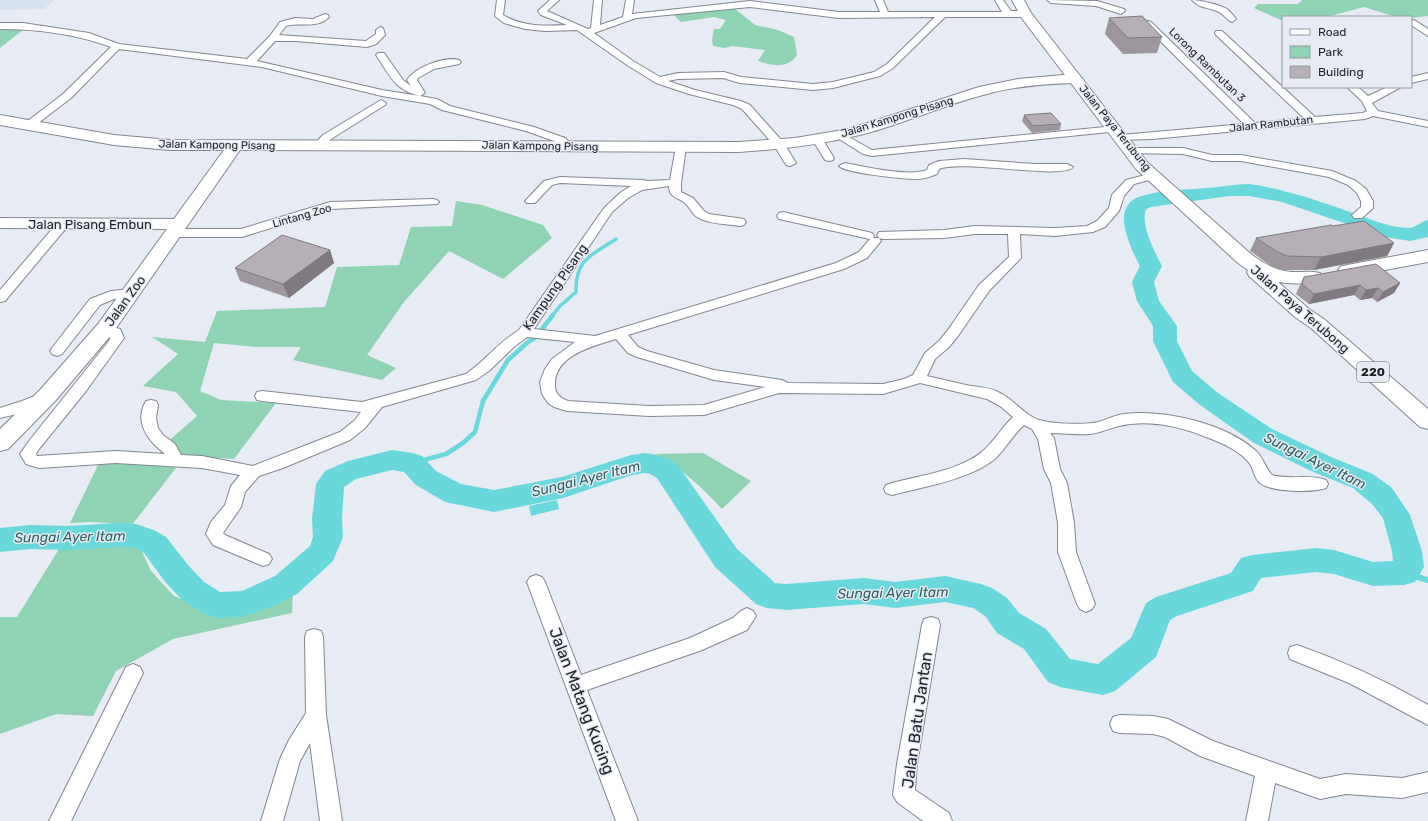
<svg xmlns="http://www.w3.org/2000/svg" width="1428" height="821" viewBox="0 0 1428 821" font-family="Rubik,sans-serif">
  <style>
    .built { fill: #d7e0ef }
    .green { fill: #8fd3b4 }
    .water { fill: #69d8dc }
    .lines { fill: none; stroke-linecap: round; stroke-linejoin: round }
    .stream-far2 { stroke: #69d8dc; stroke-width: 3.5 }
    .stream-far1 { stroke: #69d8dc; stroke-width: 4.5 }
    .stream { stroke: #69d8dc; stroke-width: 6 }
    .river { fill: #69d8dc; fill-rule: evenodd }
    .street-casing { stroke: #82878f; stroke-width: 2 }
    .secondary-casing { stroke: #82878f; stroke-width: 2 }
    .primary-casing { stroke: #82878f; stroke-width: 2 }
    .street { fill: #fff; fill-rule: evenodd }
    .secondary { fill: #fff; fill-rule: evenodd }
    .primary { fill: #fff; fill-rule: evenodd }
    .wall { fill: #9d969d }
    .shaded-wall { fill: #7f7a7f }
    .building { fill: #b6afb6; stroke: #7f7a7f }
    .labels { text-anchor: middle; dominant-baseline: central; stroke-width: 3; stroke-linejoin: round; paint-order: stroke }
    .far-street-label { font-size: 11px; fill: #222427; stroke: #e6ebf4 }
    .shield { fill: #e6ebf4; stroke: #5d6064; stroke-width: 1 }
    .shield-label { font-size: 12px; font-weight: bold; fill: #222427 }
    .street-label { font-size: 13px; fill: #222427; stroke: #e6ebf4 }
    .water-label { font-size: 14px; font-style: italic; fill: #2f6061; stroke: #e6ebf4 }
    .near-street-label { font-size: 16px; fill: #222427; stroke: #e6ebf4 }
  </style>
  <rect width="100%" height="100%" fill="#e6ebf4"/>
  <polygon class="built" points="0,0 54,0 44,9 0,10"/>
  <g class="green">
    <polygon points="1302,0 1428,0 1428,16 1411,18 1396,17 1364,7 1326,17 1283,17 1283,21 1254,8 1258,4 1298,4"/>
    <path d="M734 8 755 25 778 30 794 37 797 55C788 69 772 66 758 61L765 50 733 46 724 48 713 46 712 40 714 29H720L726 20 714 17 681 22 674 15Z"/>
    <polygon points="0,28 24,29 0,48"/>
    <polygon points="456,201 482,205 543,225 552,238 503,279 449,251 404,302 367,355 396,368 382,380 293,360 301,347 257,347 214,343 200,391 221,400 276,403 234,459 185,456 132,525 93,522 70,523 100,461 152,462 172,438 197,416 176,392 143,386 178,354 152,337 205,342 217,311 325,307 337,267 399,265 411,227 452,226"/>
    <path d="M703 453 751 481 722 509C702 487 682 469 656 454Z"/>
    <polygon points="126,544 139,545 151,571 174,596 208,610 228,613 259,606 293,589 292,613 173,639 116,671 93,716 56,714 0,734 0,617 17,617 59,549"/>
  </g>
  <polygon class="water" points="557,500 559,509 531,516 529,506"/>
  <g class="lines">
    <path class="stream-far2" d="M552 316 560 306 576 292C575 259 592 255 616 239"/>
    <polyline class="stream-far1" points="412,463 446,454 463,443 475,432 483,401 508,360 528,342 535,338 553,315"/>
    <polyline class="stream" points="1404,573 1428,580"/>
    <path class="river" d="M1249 184C1285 189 1319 201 1353 213 1371 219 1389 228 1409 228 1415 228 1421 221 1428 220V237L1410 241 1385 237 1282 202 1249 196H1229L1151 207 1146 209C1140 225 1155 252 1162 266L1154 282 1159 301 1177 326V341L1192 371 1218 393 1272 429 1331 457 1373 474 1392 488 1410 515 1422 551 1424 567 1415 582 1404 585 1373 586 1334 574 1316 572 1261 578 1253 591 1177 616 1170 620 1156 657 1115 691 1103 695 1060 687 1048 682 1024 649 997 633 985 616 973 608 945 602 895 608 864 604 786 610 767 608 756 604 715 567 657 478 650 474 645 473 632 475 563 498 494 512 445 502 416 485 404 472 392 470 356 479 344 487 342 519 343 537 333 561 297 594 278 604 243 617 216 618 205 614 182 600 166 583 144 553 136 548 118 547 67 550 30 549 0 552V528L30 525 67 526 118 523 136 524 156 531 166 537 188 565 204 582 220 592 242 591 275 576 310 546 313 537 312 519 316 484 325 471 348 461 392 450 412 453 422 456 436 471 461 484 494 490 562 477 631 455 645 453 657 455 667 458 677 464 737 549 775 583 786 584 864 578 895 582 945 576 981 584 992 588 1007 598 1019 613 1046 629 1070 659 1098 664 1131 638 1146 603 1156 597 1231 573 1241 558 1252 555 1316 548 1334 550 1373 562 1393 561 1392 551 1383 518 1372 504 1353 488 1311 471 1254 443 1200 405 1173 382 1153 341V326L1137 301 1132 282 1140 266C1133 253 1120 226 1125 211 1127 206 1130 201 1134 199 1154 190 1185 190 1207 188 1221 187 1235 184 1249 184Z"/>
    <g class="street-casing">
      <g id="street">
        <path d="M497 0H505L503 15C523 27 545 26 567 25L541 15 538 11 550 0H559L547 11 588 29 591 28 594 0H602L600 25 623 17 626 0H634L632 14 750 1 839 12H880L875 0H883L888 12H1002L995 0H1003L1011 11H1025L1029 14 1025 17H945L893 68 880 76 833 88 813 90 740 83 723 78 678 79 668 81 695 90 741 101 750 105 783 142 796 163 790 166 786 165 774 145 742 109 733 105 689 94 656 83 627 65 577 30 545 31 525 29 504 23 495 16ZM750 7 839 18 935 17 887 64 874 72 833 82 813 84 741 77 724 72 678 73 660 77 633 61 594 33 636 18Z"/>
        <polygon points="1047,0 1097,1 1124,9 1125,11 1121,14 1096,6 1051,3"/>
        <path d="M1192 0C1199 0 1221 5 1227 9 1230 12 1234 16 1236 19L1232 22C1226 20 1224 14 1219 12 1209 7 1200 9 1192 0Z"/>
        <path d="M325 14 328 15 329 17C318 29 300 22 286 26L279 35 366 41 376 34V30L380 27 383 28 385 35 376 44 367 47 296 41H275L257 61 382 90 420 96C394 90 390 75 376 55L378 53H384L403 80 411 86 407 80C415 67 445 56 459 60L461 62 459 64 434 69 418 78 417 80 425 93 420 96 437 99 450 106 534 127 565 138 569 142 567 149H559L557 142 526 131 442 110 430 104 382 96 262 67 119 49 71 98 33 127 29 128 24 125 25 123 63 94 111 47C76 34 37 29 0 29V23H23L89 33 119 44 247 59 270 36 280 22 295 18 313 19Z"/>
        <polygon points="1414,20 1428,29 1428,36 1411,25 1411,21"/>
        <polygon points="1148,21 1151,22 1255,123 1304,118 1216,35 1215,33 1216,31 1222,31 1315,117 1363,113 1367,111 1362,101 1347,87 1358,87 1368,96 1388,87 1401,87 1372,103 1378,111 1428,121 1428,127 1373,116 1365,119 1152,139 1117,140 1116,138 1117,136 1121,135 1244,124 1145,26 1144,24 1145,22"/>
        <polygon points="1428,73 1428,79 1411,83 1411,77"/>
        <polygon points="381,100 386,103 385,105 331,139 321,148 317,149 312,146 323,135"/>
        <polygon points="1115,126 1119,127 1120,129 1119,131 872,156 863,154 833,135 838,132 842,133 872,150"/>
        <polygon points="817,136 821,137 834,158 833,160 829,161 825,160 812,139"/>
        <path d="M681 144 686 147 681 183V192L693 198 704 211 709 214 744 219 746 222 744 225 740 226C727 224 708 224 697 217 692 214 690 207 685 203 678 197 669 198 669 186L642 190 628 198 612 212 534 329 595 336 836 263 859 252 870 239 779 219 777 216 779 213 783 212 872 233 874 236 873 238H879L881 241 867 258 844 269 628 335 638 347 647 351 714 370 782 380 788 383 883 384 904 379 913 375 925 353 939 341 948 330 979 285 1009 257 1008 234H975L944 238 883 239 879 238 877 235 879 232 944 230 975 226 1055 228 1087 226 1097 221 1109 208 1112 195 1126 180 1153 173 1157 174 1159 176 1157 178 1134 184 1124 196 1119 211 1105 227 1093 232 1055 236 1020 234 1021 258 989 291 958 336 949 347 935 359 927 376C940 379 953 382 966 385 976 387 988 387 998 392 1014 399 1026 418 1043 421 1056 424 1086 425 1098 422 1107 420 1114 415 1124 414 1163 409 1224 423 1255 450 1264 458 1265 468 1272 475 1289 480 1309 474 1326 480L1328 484 1326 488C1312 493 1271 492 1260 483 1254 478 1254 470 1250 464 1241 451 1220 442 1206 437 1180 426 1147 419 1119 426 1109 428 1101 433 1090 434 1077 435 1064 433 1050 433L1054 438 1060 469 1067 483 1074 523 1076 552 1095 604 1092 609 1086 612 1080 609 1077 604 1058 552V523L1051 483 1044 469 1038 439 1032 429 1024 425C1013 435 1006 448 996 458 972 479 923 487 892 495L886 493 884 489 886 485C917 475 960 472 984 450 995 440 1002 427 1013 417L1000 406 987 399 920 383 883 394 779 393 704 415 649 416 567 411 554 407 548 403 542 394 540 382 545 369 552 359 575 342 527 337 515 346 490 370 476 380 382 407 365 428 350 440 283 468 259 476 245 492 241 507 223 533 225 535 269 554 272 559 269 564 263 566 213 545 206 534 211 522 225 505 231 486 240 475 202 468 116 463 39 468 26 464 20 454 29 441 109 341 110 338 109 335 100 332 98 329 100 326 105 325 120 329 124 338 86 391 39 449 36 454 37 456 116 451 165 454C161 450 156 447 153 443 142 431 137 416 146 401L151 400 156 401 158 405 156 418 158 428 163 435 175 444 181 455 202 456 253 466 340 432 355 420 361 412 262 401 257 400 255 396 257 392 262 391 362 402 466 374C485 361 499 342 519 330L604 208 620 193 631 186 560 183 552 185 535 203H527L525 201 527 199 544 181 560 177 643 180 647 181 670 180 676 147ZM616 339 628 353 637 357 714 380 765 387 704 405 649 406 568 401C560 398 555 394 555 385 554 355 594 346 616 339Z"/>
        <polygon points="1130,148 1183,148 1212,155 1241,155 1332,171 1356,181 1366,189 1373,201 1373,208 1362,218 1354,218 1352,215 1361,207 1361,201 1357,193 1348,185 1329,177 1241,161 1212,161 1183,154 1126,153 1125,151 1126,149"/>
        <path d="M964 159 1035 164H1067L1073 167C1063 180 962 159 939 169L937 174C930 177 923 179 916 179 904 179 845 173 839 166L845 163C866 167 908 177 927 170L929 165 939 161Z"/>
        <polygon points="433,199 437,200 439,202 437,204 331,209 242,237 173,237 169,236 167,233 169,230 173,229 241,229 330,202"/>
        <polygon points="63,220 67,221 69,224 67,227 5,301 0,302 0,290 59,221"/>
        <polygon points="131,289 136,290 138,293 136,296 114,299 100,305 62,354 57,356 52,354 50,351 52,348 90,299 111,291"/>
        <path d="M42 393 47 394 49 398C43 409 12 415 0 418V408L22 401Z"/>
        <polygon points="536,575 542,577 545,582 581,675 690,638 733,618 741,611 747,608 753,611 756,616 747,630 702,650 587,690 638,821 616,821 527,582 530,577"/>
        <polygon points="931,617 938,619 940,625 917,764 915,790 949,813 952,821 923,821 897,802 893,795 897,764 922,625 924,619"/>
        <polygon points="314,629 321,631 323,637 326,715 342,821 320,821 310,743 300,761 283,821 261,821 280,759 289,740 306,713 305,637 307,631"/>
        <path d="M1297 645C1343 661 1386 681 1428 705V725L1349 683 1290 659 1288 653 1290 647Z"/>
        <polygon points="133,664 140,667 143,673 71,821 49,821 126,667"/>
        <polygon points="1120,715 1153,716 1168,719 1213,741 1320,779 1346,774 1402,778 1428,772 1428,792 1402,798 1346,794 1320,799 1275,783 1268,821 1246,821 1255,776 1200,756 1165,737 1153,734 1120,733 1113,731 1110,724 1113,717"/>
      </g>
    </g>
    <g class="secondary-casing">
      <path id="secondary" d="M1063 75 1079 76 1081 79 1079 82 1074 83C1045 84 1015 86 987 94 947 104 910 121 871 132 828 144 784 149 739 152L240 150 112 334 56 400 8 449 0 451V429L40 390 98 324 167 229 0 228V218L174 219 224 150H170L114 145 0 125V115L114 135 170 140 739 142 795 138 849 129 979 87 1018 79Z"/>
    </g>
    <g class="primary-casing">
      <g id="primary">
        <path d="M1012 0H1024L1031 13 1148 163 1252 255C1265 264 1278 272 1295 272 1303 272 1311 271 1320 273L1322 277 1320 281C1306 284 1292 284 1278 282L1309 309 1325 320 1428 409V429L1420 427 1311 328 1295 317 1249 276 1247 272 1248 270 1238 263 1136 169 1021 17Z"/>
        <polygon points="1428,250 1428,262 1347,277 1340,275 1338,271 1340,267 1347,265"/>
      </g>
    </g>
    <use href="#street" class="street"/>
    <use href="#secondary" class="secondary"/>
    <use href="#primary" class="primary"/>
  </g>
  <g class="wall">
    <polygon points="1109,18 1162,37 1157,53 1123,54 1105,34"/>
    <polygon points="1024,115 1061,124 1060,130 1032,133 1022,121"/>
    <polygon points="1333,226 1394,243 1387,256 1314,270 1280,270 1270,265 1250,251 1256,238"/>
    <polygon points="330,250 334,263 289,298 240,281 235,268"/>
    <polygon points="1304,277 1400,283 1394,293 1377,302 1372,298 1360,300 1354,295 1309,304 1296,294 1299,287"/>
  </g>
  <g class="shaded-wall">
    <polygon points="1394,243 1387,256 1314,270 1321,257"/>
    <polygon points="330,250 334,263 289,298 283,284"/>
    <polygon points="1400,283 1394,293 1377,302 1383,292"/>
    <polygon points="1360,285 1354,295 1309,304 1314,294"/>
    <polygon points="1378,288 1372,298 1360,300 1366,290"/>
  </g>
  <g class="building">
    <polygon points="1142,16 1162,37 1128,38 1109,18"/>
    <polygon points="1051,113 1061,124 1033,126 1024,115"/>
    <polygon points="1364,221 1394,243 1321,257 1287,256 1276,251 1256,238 1331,225 1333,226"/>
    <polygon points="282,235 330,250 283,284 235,268"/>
    <polygon points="1376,264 1400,283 1383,292 1378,288 1366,290 1360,285 1314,294 1302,284 1304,277"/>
  </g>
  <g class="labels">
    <g class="far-street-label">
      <text transform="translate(1207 65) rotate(44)">Lorong Rambutan 3</text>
      <text transform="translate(897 117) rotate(-17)">Jalan Kampong Pisang</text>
      <text transform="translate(1271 124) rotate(-6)">Jalan Rambutan</text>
      <text transform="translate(1115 128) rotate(51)">Jalan Paya Terubung</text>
      <text transform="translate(217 145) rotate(1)">Jalan Kampong Pisang</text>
      <text transform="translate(540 146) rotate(1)">Jalan Kampong Pisang</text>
      <text transform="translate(302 216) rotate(-16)">Lintang Zoo</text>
    </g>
    <rect class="shield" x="1357" y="362" width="32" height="20" rx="3"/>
    <g class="shield-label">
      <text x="1373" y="372">220</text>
    </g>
    <g class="street-label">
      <text x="90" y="224">Jalan Pisang Embun</text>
      <text transform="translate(555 287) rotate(-55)">Kampung Pisang</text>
      <text transform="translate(125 301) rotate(-54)">Jalan Zoo</text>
      <text transform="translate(1300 309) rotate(41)">Jalan Paya Terubong</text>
    </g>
    <g class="water-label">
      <text transform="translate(1315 461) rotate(26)">Sungai Ayer Itam</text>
      <text transform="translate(586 479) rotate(-14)">Sungai Ayer Itam</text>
      <text transform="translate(70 537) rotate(-1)">Sungai Ayer Itam</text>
      <text transform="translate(893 593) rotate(-1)">Sungai Ayer Itam</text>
    </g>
    <g class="near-street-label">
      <text transform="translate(582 701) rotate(69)">Jalan Matang Kucing</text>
      <text transform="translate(917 720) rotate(-82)">Jalan Batu Jantan</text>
    </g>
  </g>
  <rect x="1282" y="16" width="130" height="72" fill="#e6ebf4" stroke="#989ba2"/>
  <rect x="1290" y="29" width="20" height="6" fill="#ffffff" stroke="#989ba2"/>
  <text x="1318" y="36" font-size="12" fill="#222427">Road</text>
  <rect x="1290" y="46" width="20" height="12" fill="#8fd3b4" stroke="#989ba2"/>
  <text x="1318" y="56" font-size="12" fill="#222427">Park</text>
  <rect x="1290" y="66" width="20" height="12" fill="#b6afb6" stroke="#989ba2"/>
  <text x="1318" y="76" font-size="12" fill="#222427">Building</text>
</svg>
